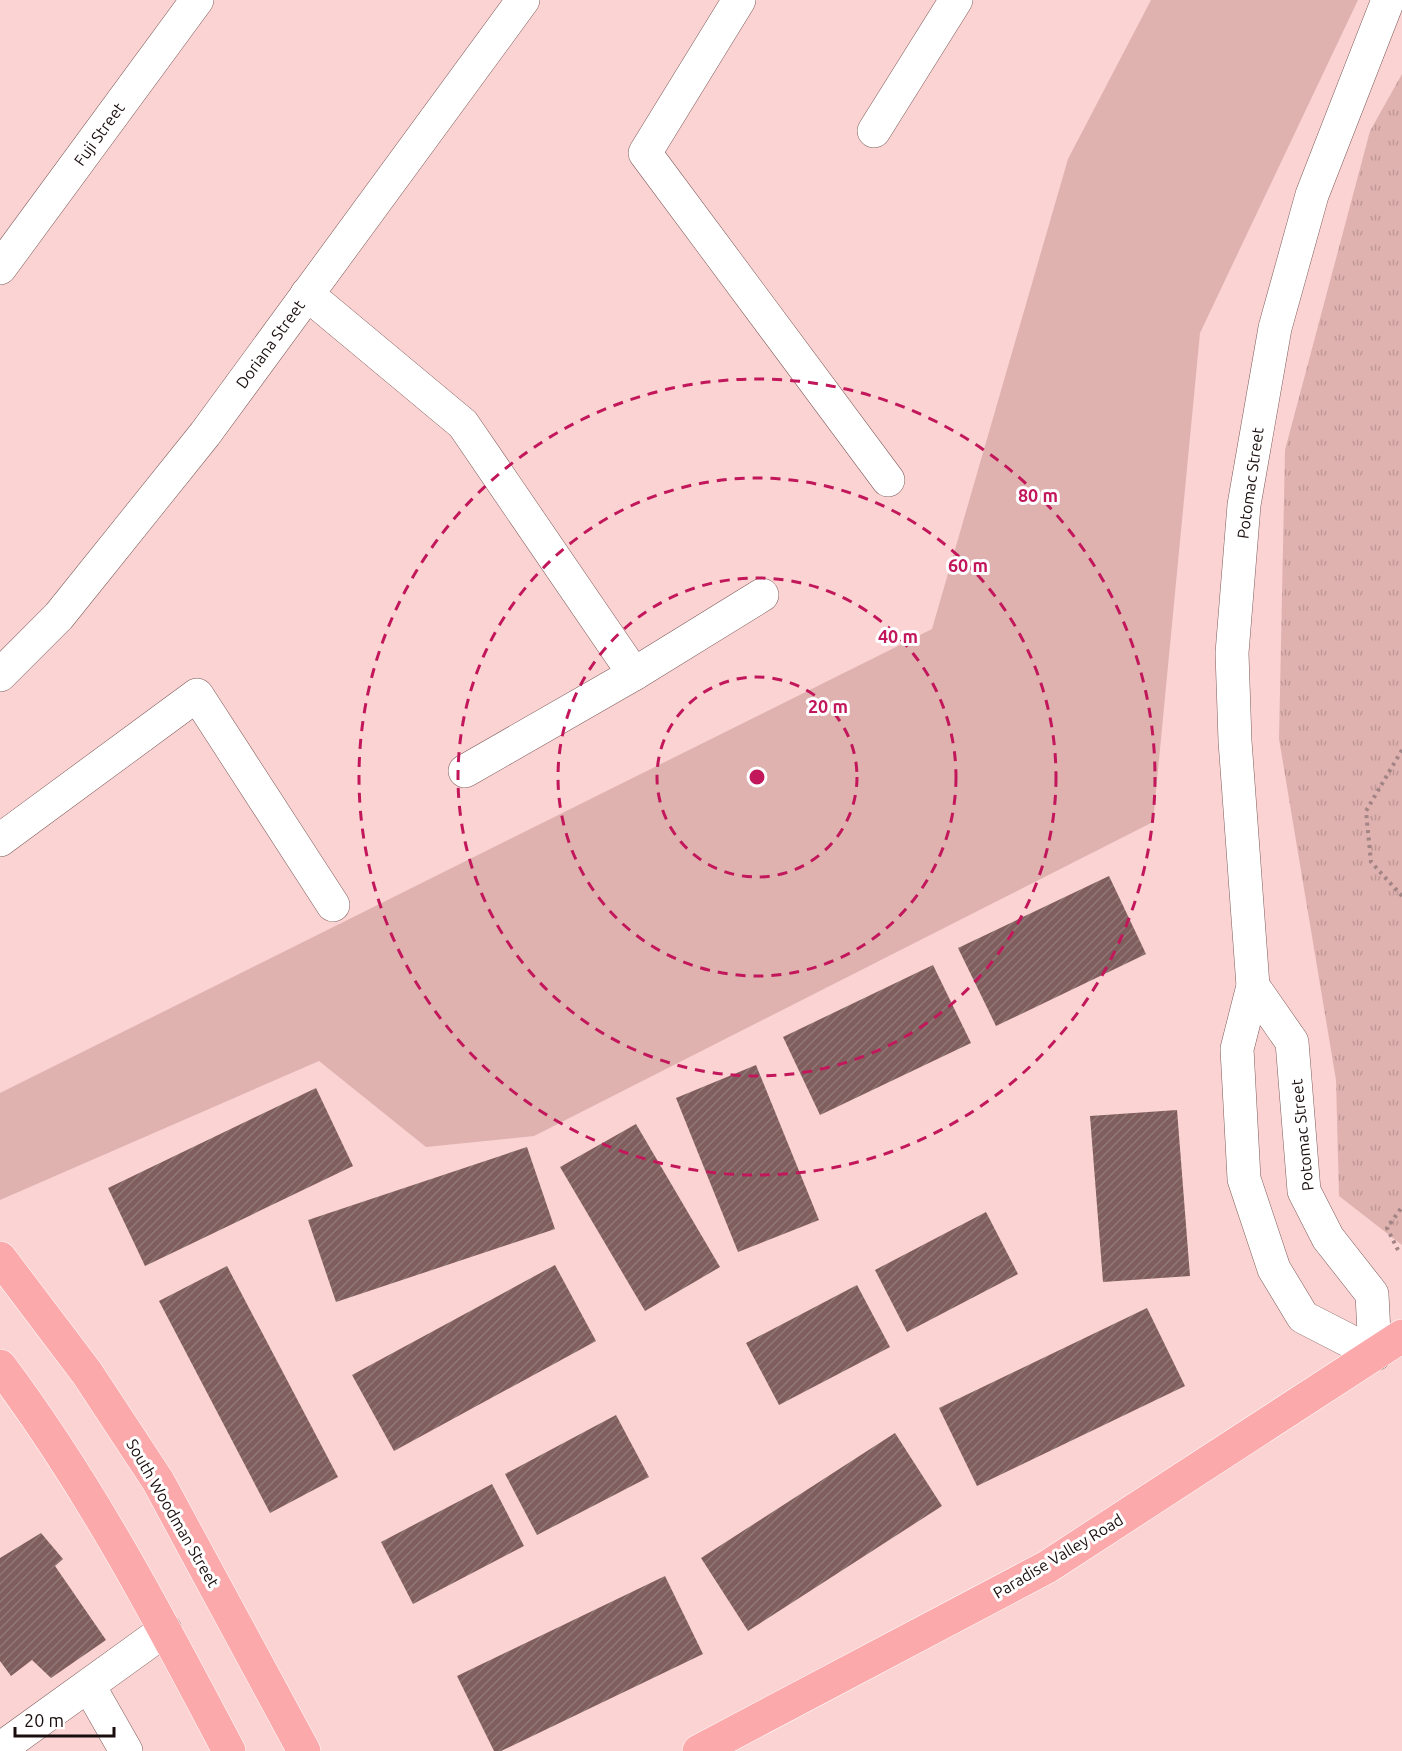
<svg xmlns="http://www.w3.org/2000/svg" width="1402" height="1751" viewBox="0 0 1402 1751" font-family="Ubuntu,sans-serif">
  <style>
    .green { fill: #dfb2b0 }
    .park { fill: url(#park-tufts) }
    .building { fill: url(#building-hatch) }
    .lines { fill: none; stroke-linecap: round; stroke-linejoin: round }
    .minor-casing { stroke: #7d5b5a; stroke-width: 34 }
    .major-casing { stroke: #fff; stroke-width: 34 }
    .path { stroke: #a28484; stroke-width: 4; stroke-dasharray: 3 4.5; stroke-linecap: butt }
    .minor { stroke: #fff; stroke-width: 33 }
    .major { stroke: #fca9ab; stroke-width: 33 }
    .ring { fill: none; stroke: #c2185b; stroke-width: 3; stroke-dasharray: 10 8 }
    .labels { text-anchor: middle; dominant-baseline: central; stroke-width: 6; stroke-linejoin: round; paint-order: stroke }
    .street-label { font-size: 16px; fill: #1a0d0d; stroke: #fff }
    .centre { fill: #c2185b; stroke: #fff; stroke-width: 3 }
    .ring-label { font-size: 18px; text-anchor: middle; font-weight: bold; fill: #c2185b; stroke: #fff; stroke-width: 6; stroke-linejoin: round; paint-order: stroke }
  </style>
  <defs>
    <pattern id="park-tufts" width="24" height="20" patternUnits="userSpaceOnUse" patternTransform="scale(1.5)"><rect width="24" height="20" fill="#dfb2b0"/><path d="M3 7l-1-3M5 7V3M7 7l1-3M15 17l-1-3M17 17v-4M19 17l1-3" fill="none" stroke="#bf9896"/></pattern>
    <pattern id="building-hatch" width="6" height="6" patternUnits="userSpaceOnUse" patternTransform="scale(1.5)"><rect width="6" height="6" fill="#805e5d"/><path d="M-1 1l2-2M0 6l6-6M5 7l2-2" fill="none" stroke="#917878"/></pattern>
  </defs>
  <rect width="100%" height="100%" fill="#fbd3d2"/>
  <polygon class="green" points="1151,0 1358,0 1200,333 1153,822 534,1136 426,1147 319,1061 0,1200 0,1093 932,629 1068,159"/>
  <polygon class="park" points="1402,74 1402,1245 1339,1196 1336,1080 1279,739 1285,450 1370,131"/>
  <g class="building">
    <polygon points="1109,876 1146,954 996,1026 958,948"/>
    <polygon points="933,965 971,1043 820,1115 783,1037"/>
    <polygon points="756,1065 819,1220 738,1252 676,1098"/>
    <polygon points="316,1088 353,1166 145,1266 108,1188"/>
    <polygon points="1177,1110 1190,1276 1103,1282 1090,1116"/>
    <polygon points="636,1124 720,1267 645,1311 560,1167"/>
    <polygon points="527,1147 555,1229 336,1302 308,1220"/>
    <polygon points="986,1212 1018,1274 907,1332 875,1270"/>
    <polygon points="555,1265 596,1341 394,1451 352,1375"/>
    <polygon points="227,1266 338,1477 270,1513 159,1301"/>
    <polygon points="857,1285 890,1347 779,1405 746,1343"/>
    <polygon points="1147,1308 1185,1386 977,1486 939,1408"/>
    <polygon points="616,1415 649,1477 537,1535 505,1474"/>
    <polygon points="895,1433 942,1506 748,1631 701,1558"/>
    <polygon points="492,1484 524,1546 413,1604 381,1542"/>
    <polygon points="41,1533 63,1559 55,1566 106,1640 51,1678 32,1660 11,1676 0,1661 0,1558"/>
    <polygon points="665,1576 703,1654 501,1751 494,1751 457,1676"/>
  </g>
  <g class="lines">
    <g class="minor-casing">
      <g id="minor">
        <polyline points="739,0 645,153 888,480"/>
        <polyline points="874,131 956,0"/>
        <polyline points="0,268 197,0"/>
        <polyline points="307,294 463,424 634,674 465,771"/>
        <polyline points="634,674 762,595"/>
        <polyline points="0,675 59,616 205,434 523,0"/>
        <polyline points="0,840 197,695 333,905"/>
        <polyline points="1253,986 1292,1042 1304,1191 1328,1238 1372,1294 1375,1354"/>
        <polyline points="1375,1354 1303,1317 1274,1269 1244,1179 1237,1049 1253,986 1235,741 1232,653 1244,505 1275,328 1312,195 1388,0"/>
        <polyline points="89,1686 126,1751"/>
        <polyline points="0,1749 165,1630"/>
      </g>
    </g>
    <g class="major-casing">
      <g id="major">
        <polyline points="0,1258 87,1373 158,1481 304,1751"/>
        <path d="M0 1366C90 1486 159 1618 229 1751"/>
        <polyline points="699,1751 1047,1567 1402,1336"/>
      </g>
    </g>
    <g class="path">
      <polyline points="1402,750 1366,811 1371,862 1402,896"/>
      <polyline points="1398,1250 1387,1228 1402,1207"/>
    </g>
    <use href="#minor" class="minor"/>
    <use href="#major" class="major"/>
  </g>
  <g class="ring">
    <circle cx="757" cy="777" r="100"/>
    <circle cx="757" cy="777" r="199"/>
    <circle cx="757" cy="777" r="299"/>
    <circle cx="757" cy="777" r="398"/>
  </g>
  <g class="labels">
    <g class="street-label">
      <text transform="translate(99 134) rotate(-54)">Fuji Street</text>
      <text transform="translate(270 344) rotate(-54)">Doriana Street</text>
      <text transform="translate(1250 483) rotate(-82)">Potomac Street</text>
      <text transform="translate(1302 1135) rotate(-96)">Potomac Street</text>
      <text transform="translate(173 1513) rotate(60)">South Woodman Street</text>
      <text transform="translate(1058 1556) rotate(-31)">Paradise Valley Road</text>
    </g>
  </g>
  <circle cx="757" cy="777" r="9" class="centre"/>
  <g class="ring-label">
    <text x="1038" y="502">80 m</text>
    <text x="968" y="572">60 m</text>
    <text x="898" y="643">40 m</text>
    <text x="828" y="713">20 m</text>
  </g>
  <path d="M15 1727v9h99v-9" fill="none" stroke="#1a0d0d" stroke-width="3"/>
  <text x="24" y="1727" font-size="18" fill="#1a0d0d" stroke="#ffffff" stroke-width="4.5" paint-order="stroke">20 m</text>
</svg>
